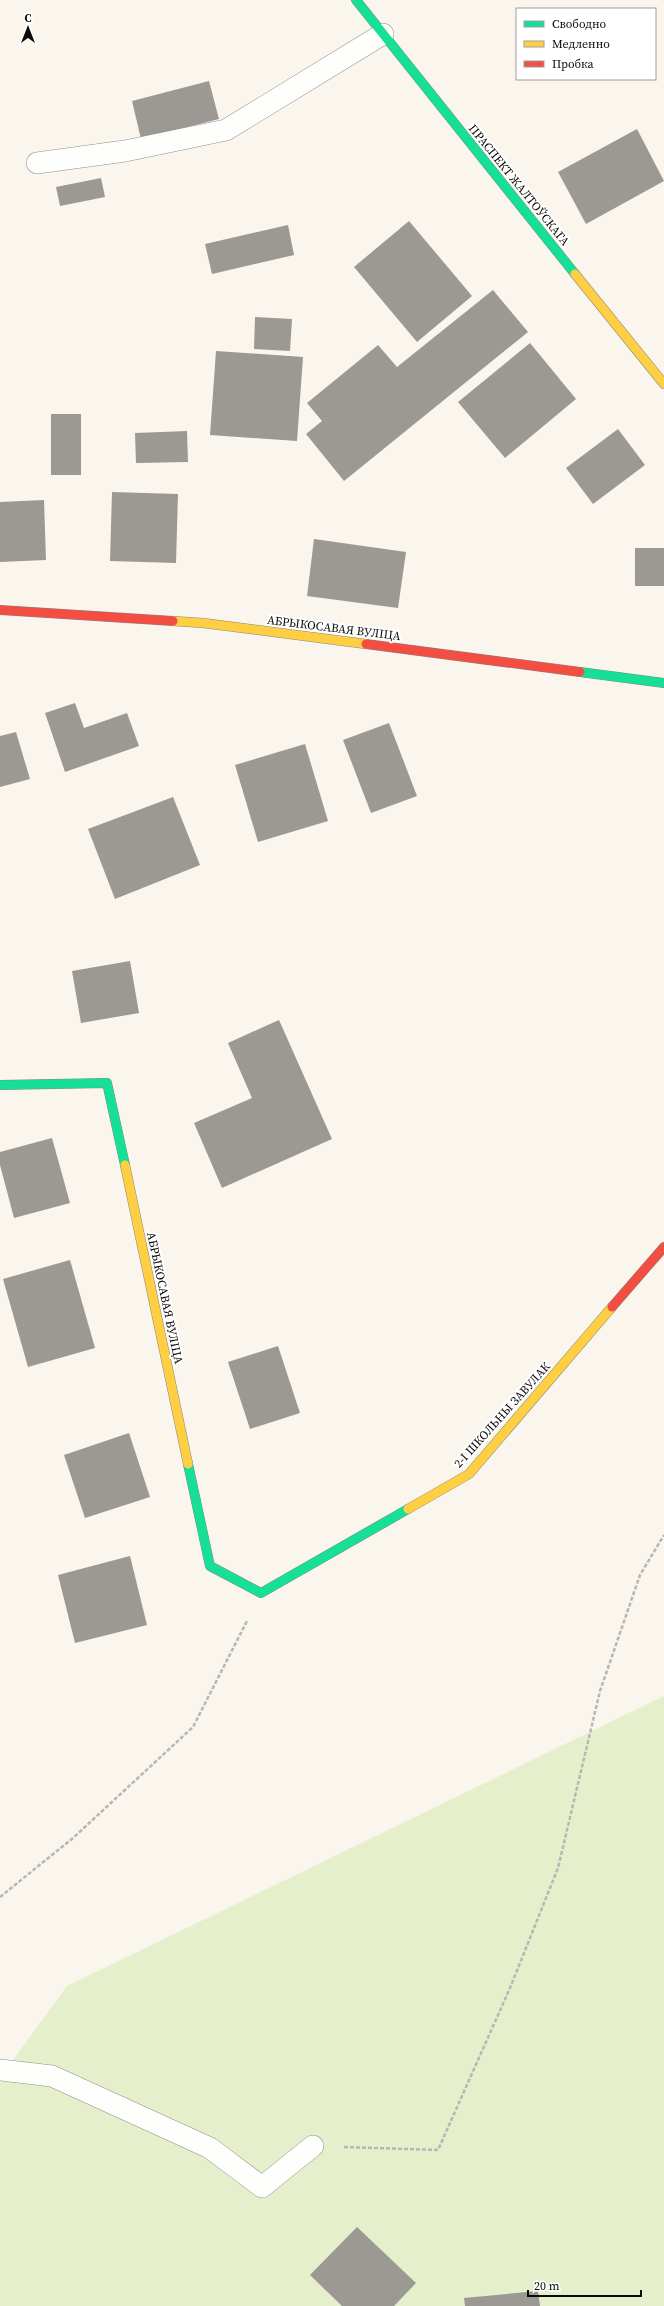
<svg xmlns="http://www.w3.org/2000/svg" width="664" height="2306" viewBox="0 0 664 2306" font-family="'Source Serif 4',serif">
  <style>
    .green { fill: #e5efcc }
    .building { fill: #9c9893 }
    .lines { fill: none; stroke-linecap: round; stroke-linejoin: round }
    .lane-casing { stroke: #92908c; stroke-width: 22 }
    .fast-casing { stroke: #898783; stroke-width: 10 }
    .slow-casing { stroke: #898783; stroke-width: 10 }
    .jam-casing { stroke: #898783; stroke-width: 10 }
    .path { stroke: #b7b6b5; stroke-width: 2.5; stroke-dasharray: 4 2; stroke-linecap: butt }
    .lane { stroke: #fefefc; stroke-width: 21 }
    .fast { stroke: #16e098; stroke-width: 9 }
    .slow { stroke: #ffcf43; stroke-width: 9 }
    .jam { stroke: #f24e42; stroke-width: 9 }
    .labels { text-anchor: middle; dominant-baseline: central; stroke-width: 4; stroke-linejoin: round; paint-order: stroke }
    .street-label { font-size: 12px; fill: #0a0a0a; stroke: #fff }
  </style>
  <rect width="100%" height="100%" fill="#faf6ed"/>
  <polygon class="green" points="664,1696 664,2306 0,2306 0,2078 67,1986"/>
  <g class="building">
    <polygon points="209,81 219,119 141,139 132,101"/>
    <polygon points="637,129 664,181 586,224 558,172"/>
    <polygon points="101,178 105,197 60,206 56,187"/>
    <polygon points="409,221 472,296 417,342 354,267"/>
    <polygon points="288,225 294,255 212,274 205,244"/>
    <polygon points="493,290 528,332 344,481 306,434 322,421 307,403 378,345 397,367"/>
    <polygon points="255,317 292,319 290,351 254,349"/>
    <polygon points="530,343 576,399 505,458 458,402"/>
    <polygon points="216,351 303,357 297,441 210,435"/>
    <rect x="51" y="414" width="30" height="61"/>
    <polygon points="618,429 645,465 593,504 566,468"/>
    <polygon points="187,431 188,462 136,463 135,433"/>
    <polygon points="112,492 178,494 176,563 110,561"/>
    <polygon points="44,500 46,560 0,562 0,502"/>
    <polygon points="314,539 406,552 398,608 307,596"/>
    <rect x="635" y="548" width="29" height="38"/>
    <polygon points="75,703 84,728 127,713 139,746 65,772 45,713"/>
    <polygon points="389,723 417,796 371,813 343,740"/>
    <polygon points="16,732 30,779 0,787 0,736"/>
    <polygon points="305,744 328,821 258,842 235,765"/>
    <polygon points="173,797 200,865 115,899 88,829"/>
    <polygon points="130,961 139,1013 81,1023 72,971"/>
    <polygon points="279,1020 332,1139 222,1188 194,1123 252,1098 228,1043"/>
    <polygon points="52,1138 70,1203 14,1218 0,1165 0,1152"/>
    <polygon points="70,1260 95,1348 28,1367 3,1279"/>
    <polygon points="278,1346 300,1413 250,1429 228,1362"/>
    <polygon points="129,1433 150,1497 85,1518 64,1455"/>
    <polygon points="130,1556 147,1625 75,1643 58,1575"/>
    <polygon points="357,2227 416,2283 394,2306 342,2306 310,2275"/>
    <polygon points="538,2291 540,2306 465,2306 464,2298"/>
  </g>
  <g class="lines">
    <g class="lane-casing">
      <g id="lane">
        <polyline points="37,163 125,151 226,130 383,34"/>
        <polyline points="0,2070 52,2076 210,2148 262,2187 313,2146"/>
      </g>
    </g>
    <g class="fast-casing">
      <g id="fast">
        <polyline points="356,0 575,274"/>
        <polyline points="580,672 664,683"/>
        <polyline points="0,1085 107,1083 125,1165"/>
        <polyline points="188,1464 210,1566 261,1593 408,1509"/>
      </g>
    </g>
    <g class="slow-casing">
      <g id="slow">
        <polyline points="575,274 664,384"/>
        <polyline points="173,621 203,623 366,644"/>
        <polyline points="125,1165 188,1464"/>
        <polyline points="408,1509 469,1474 612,1307"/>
      </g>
    </g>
    <g class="jam-casing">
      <g id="jam">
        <polyline points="0,610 173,621"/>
        <polyline points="366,644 580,672"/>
        <polyline points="612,1307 664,1247"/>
      </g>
    </g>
    <g class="path">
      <polyline points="0,1897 73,1838 193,1727 247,1621"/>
      <polyline points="344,2147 438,2150 510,1988 558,1868 600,1691 640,1575 664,1535"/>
    </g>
    <use href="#lane" class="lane"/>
    <use href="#fast" class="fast"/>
    <use href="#slow" class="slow"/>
    <use href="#jam" class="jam"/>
  </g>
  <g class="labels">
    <g class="street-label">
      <text transform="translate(519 185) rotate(51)">ПРАСПЕКТ ЖАЛТОЎСКАГА</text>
      <text transform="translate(334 628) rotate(7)">АБРЫКОСАВАЯ ВУЛІЦА</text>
      <text transform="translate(165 1298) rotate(78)">АБРЫКОСАВАЯ ВУЛІЦА</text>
      <text transform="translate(502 1415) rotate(-48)">2-І ШКОЛЬНЫ ЗАВУЛАК</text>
    </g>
  </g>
  <rect x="516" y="8" width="140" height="72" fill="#ffffff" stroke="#9d9d9d"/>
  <rect x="524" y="21" width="20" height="6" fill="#16e098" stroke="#9d9d9d"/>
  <text x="552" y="28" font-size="12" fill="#0a0a0a">Свободно</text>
  <rect x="524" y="41" width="20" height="6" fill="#ffcf43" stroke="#9d9d9d"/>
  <text x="552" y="48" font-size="12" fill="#0a0a0a">Медленно</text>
  <rect x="524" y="61" width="20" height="6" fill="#f24e42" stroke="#9d9d9d"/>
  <text x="552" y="68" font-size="12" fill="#0a0a0a">Пробка</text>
  <g transform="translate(28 28)" stroke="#ffffff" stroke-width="3" paint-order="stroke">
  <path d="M0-3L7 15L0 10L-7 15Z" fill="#0a0a0a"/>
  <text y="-6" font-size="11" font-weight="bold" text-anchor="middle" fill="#0a0a0a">С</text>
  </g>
  <path d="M528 2290v6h113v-6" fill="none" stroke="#0a0a0a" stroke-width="2"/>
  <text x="534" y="2290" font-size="12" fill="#0a0a0a" stroke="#ffffff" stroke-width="3" paint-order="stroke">20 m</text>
</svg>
